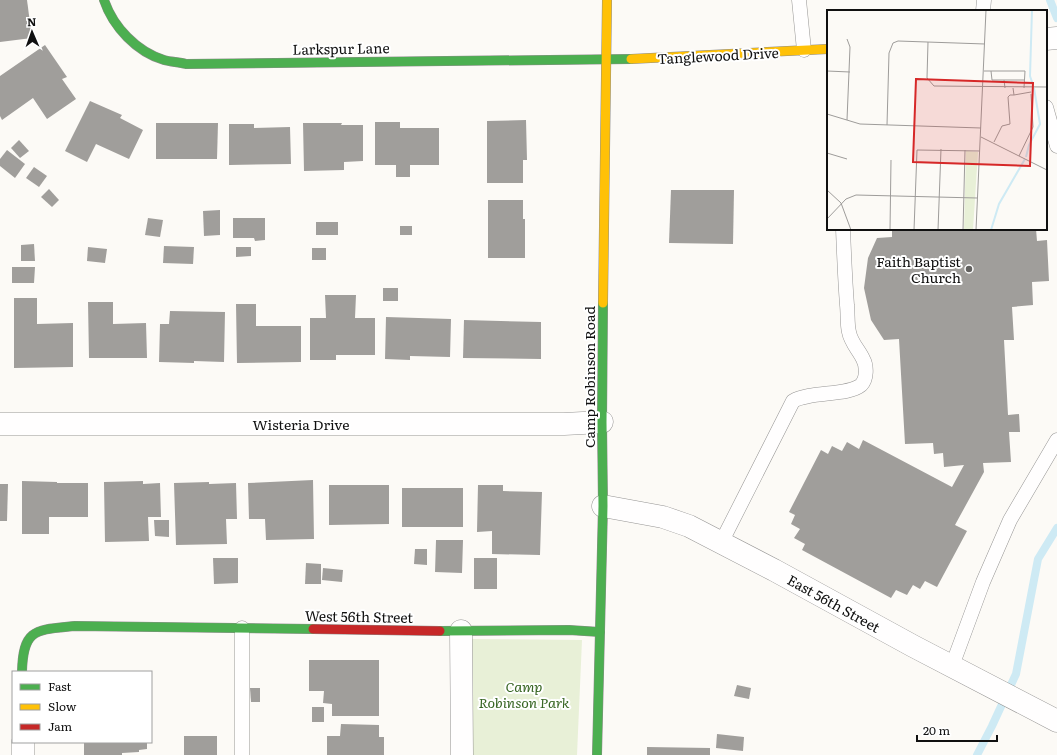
<svg xmlns="http://www.w3.org/2000/svg" width="1057" height="755" viewBox="0 0 1057 755" font-family="Literata,serif">
  <style>
    .green { fill: #e8f0d7 }
    .lines { fill: none; stroke-linecap: round; stroke-linejoin: round }
    .stream { stroke: #ceeaf4; stroke-width: 8 }
    .building { fill: #a09e9b }
    .lane-casing { stroke: #969594; stroke-width: 15 }
    .street-casing { stroke: #969594; stroke-width: 23 }
    .fast-casing { stroke: #8d8c8a; stroke-width: 10 }
    .slow-casing { stroke: #8d8c8a; stroke-width: 10 }
    .jam-casing { stroke: #8d8c8a; stroke-width: 10 }
    .lane { stroke: #fffefe; stroke-width: 14 }
    .street { stroke: #fffefe; stroke-width: 22 }
    .fast { stroke: #4caf50; stroke-width: 9 }
    .slow { stroke: #ffc107; stroke-width: 9 }
    .jam { stroke: #c62828; stroke-width: 9 }
    .poi-dot { fill: #636260; stroke: #fff; stroke-width: 1.5 }
    .labels { text-anchor: middle; dominant-baseline: central; stroke-width: 4; stroke-linejoin: round; paint-order: stroke }
    .street-label { font-size: 14px; fill: #101010; stroke: #fff }
    .poi-label { font-size: 14px; fill: #101010; stroke: #fff; text-anchor: end }
    .park-label { font-size: 14px; font-style: italic; fill: #376523; stroke: #fff }
    .inset-river { fill: none; stroke: #ceeaf4; stroke-width: 2 }
    .inset-road { fill: none; stroke: #9e9c9a; stroke-width: 1 }
    .view { fill: #d62828; fill-opacity: 0.15; stroke: #d62828; stroke-width: 2 }
    .inset-edge { fill: none; stroke: #101010; stroke-width: 2 }
  </style>
  <rect width="100%" height="100%" fill="#fcfaf6"/>
  <polygon class="green" points="469,639 582,640 577,755 471,755"/>
  <g class="lines">
    <g class="stream">
      <polyline points="1050,0 1057,18"/>
      <polyline points="977,755 992,726 1016,674 1038,559 1057,528"/>
    </g>
  </g>
  <g class="building">
    <polygon points="0,0 27,0 32,38 0,42"/>
    <polygon points="45,45 67,77 62,79 76,99 47,119 33,98 2,120 0,116 0,76"/>
    <polygon points="90,101 122,115 120,118 143,130 129,159 96,144 87,162 65,151"/>
    <polygon points="526,120 527,160 523,160 523,183 487,183 487,121"/>
    <polygon points="375,122 400,122 400,128 439,128 439,165 410,165 410,177 396,177 396,165 375,165"/>
    <polygon points="156,123 218,123 217,159 156,159"/>
    <polygon points="303,123 342,123 341,125 363,125 363,161 344,162 344,170 304,171"/>
    <polygon points="229,124 254,124 254,128 290,127 291,164 229,165"/>
    <polygon points="19,140 29,151 20,158 11,148"/>
    <polygon points="7,150 25,164 15,178 0,166 0,159"/>
    <polygon points="34,167 47,176 39,187 26,178"/>
    <polygon points="49,189 59,200 52,207 41,197"/>
    <polygon points="671,190 734,190 733,244 669,243"/>
    <polygon points="488,200 523,200 523,219 525,219 525,258 488,258"/>
    <polygon points="220,210 220,235 204,236 203,211"/>
    <polygon points="148,218 163,220 160,237 145,235"/>
    <polygon points="233,218 265,218 265,240 255,241 254,238 233,238"/>
    <rect x="316" y="222" width="22" height="13"/>
    <rect x="400" y="226" width="12" height="9"/>
    <polygon points="892,229 1036,229 1037,241 1047,240 1049,281 1032,282 1033,305 1012,307 1014,340 1004,340 1008,415 1019,414 1020,432 1009,432 1011,462 983,463 984,472 955,525 967,531 937,587 925,581 920,589 913,585 907,595 896,590 891,598 802,550 805,544 794,538 800,529 791,524 795,515 789,512 821,450 828,454 832,446 842,451 847,442 859,449 863,440 952,487 964,465 944,467 943,453 934,454 933,443 905,444 899,339 884,340 871,320 864,288 868,258 877,238 892,237"/>
    <polygon points="34,244 35,261 21,261 21,245"/>
    <polygon points="164,246 194,247 193,264 163,263"/>
    <polygon points="88,247 107,249 105,263 87,261"/>
    <polygon points="236,247 251,247 251,256 236,257"/>
    <rect x="312" y="248" width="14" height="12"/>
    <polygon points="12,267 35,267 34,283 12,283"/>
    <rect x="383" y="288" width="15" height="13"/>
    <polygon points="325,295 356,295 355,318 375,318 375,355 336,355 336,360 310,360 310,318 326,318"/>
    <polygon points="14,298 37,298 37,324 73,323 73,367 14,368"/>
    <polygon points="88,302 113,302 113,324 146,323 147,358 89,358"/>
    <polygon points="236,304 256,304 256,326 301,326 301,362 237,363"/>
    <polygon points="170,311 225,312 224,362 194,361 194,363 159,362 160,324 169,324"/>
    <polygon points="386,317 451,319 450,357 410,356 410,360 385,359"/>
    <polygon points="464,320 541,322 541,359 463,358"/>
    <polygon points="313,480 314,539 266,540 265,519 249,519 248,483"/>
    <polygon points="22,481 57,482 57,483 88,483 88,517 49,517 49,534 22,534"/>
    <polygon points="143,481 143,484 160,483 161,517 148,517 149,541 105,542 104,482"/>
    <polygon points="209,482 209,484 236,483 237,519 226,519 227,544 176,545 174,483"/>
    <polygon points="0,484 8,484 7,521 0,521"/>
    <polygon points="329,485 389,485 389,524 329,525"/>
    <polygon points="478,485 503,485 503,491 542,492 540,555 492,554 492,531 477,532"/>
    <rect x="402" y="488" width="61" height="39"/>
    <polygon points="154,520 169,520 169,537 155,536"/>
    <polygon points="436,540 463,540 462,573 435,572"/>
    <polygon points="415,549 427,549 427,565 414,564"/>
    <polygon points="213,558 238,558 238,583 214,584"/>
    <rect x="474" y="558" width="23" height="31"/>
    <polygon points="306,563 321,564 321,584 305,584"/>
    <polygon points="323,568 343,570 342,582 322,580"/>
    <polygon points="309,660 379,660 379,716 332,716 332,704 323,703 324,691 309,691"/>
    <polygon points="737,685 751,688 749,699 734,696"/>
    <polygon points="250,688 260,688 260,702 251,702"/>
    <rect x="312" y="707" width="12" height="15"/>
    <polygon points="341,724 379,725 379,737 384,737 384,755 327,755 327,736 340,736"/>
    <polygon points="717,734 744,737 743,751 716,748"/>
    <rect x="184" y="736" width="33" height="19"/>
    <polygon points="84,742 147,742 147,749 139,750 139,752 122,753 122,755 84,755"/>
    <polygon points="647,747 710,748 710,755 647,755"/>
  </g>
  <g class="lines">
    <g class="lane-casing">
      <g id="lane">
        <polyline points="799,0 804,50"/>
        <polyline points="983,11 984,0"/>
        <polyline points="1046,107 1057,146"/>
        <path d="M721 543 793 401C811 391 848 396 861 385 867 379 867 366 863 359 859 350 851 343 849 332 847 324 848 314 847 305 845 280 844 254 843 229"/>
        <polyline points="242,628 242,755"/>
        <polyline points="952,666 983,582 1010,520 1057,440"/>
      </g>
    </g>
    <g class="street-casing">
      <g id="street">
        <polyline points="1046,39 1057,38"/>
        <polyline points="0,424 564,424 602,422"/>
        <polyline points="603,506 663,517 689,526 774,570 913,646 1057,721"/>
        <polyline points="461,631 462,755"/>
        <polyline points="23,742 23,755"/>
      </g>
    </g>
    <g class="fast-casing">
      <g id="fast">
        <path d="M104 0C113 27 137 52 164 60 171 62 179 62 186 64L631 59"/>
        <polyline points="440,631 569,630 600,632"/>
        <path d="M22 672C23 628 36 630 75 626L313 629"/>
        <polyline points="597,755 603,506 602,422 603,303"/>
      </g>
    </g>
    <g class="slow-casing">
      <g id="slow">
        <polyline points="631,59 828,49"/>
        <polyline points="603,303 607,0"/>
      </g>
    </g>
    <g class="jam-casing">
      <polyline id="jam" points="313,629 440,631"/>
    </g>
    <use href="#lane" class="lane"/>
    <use href="#street" class="street"/>
    <use href="#fast" class="fast"/>
    <use href="#slow" class="slow"/>
    <use href="#jam" class="jam"/>
  </g>
  <circle class="poi-dot" cx="969" cy="269" r="4"/>
  <g class="labels">
    <g class="street-label">
      <text transform="translate(341 48) rotate(-1)">Larkspur Lane</text>
      <text transform="translate(718 55) rotate(-3)">Tanglewood Drive</text>
      <text transform="translate(589 377) rotate(-90)">Camp Robinson Road</text>
      <text x="301" y="424">Wisteria Drive</text>
      <text transform="translate(834 603) rotate(29)">East 56th Street</text>
      <text transform="translate(359 616) rotate(1)">West 56th Street</text>
    </g>
    <g class="poi-label">
      <text x="961" y="261">Faith Baptist<tspan x="961" dy="16">Church</tspan></text>
    </g>
    <g class="park-label">
      <text x="524" y="686">Camp<tspan x="524" dy="16">Robinson Park</tspan></text>
    </g>
  </g>
  <g transform="translate(827 10)">
    <rect width="220" height="220" fill="#fcfaf6"/>
    <path d="M139 141 151 142 146 220H137Z" fill="#e8f0d7"/>
    <path class="inset-river" d="M205 0 203 66 206 75M199 147 202 135 213 114 207 78M164 220 172 194 198 149"/>
    <path class="inset-road" d="M20 29 23 37 20 110M101 32 100 68 107 76 220 77M0 61 23 62M157 61H198L197 78M164 61 165 70H177M178 78 177 70H198M186 78 187 85 204 82M0 104 33 114 154 118M60 115 62 43 66 33 71 31 158 34M154 127 220 160M167 132 175 116 183 114 181 87 183 85H187M0 143 20 149M192 146 206 117 204 84M0 180 14 193 24 220M0 209 19 189 29 185 150 188M63 220 64 150M87 220 90 140 153 141M111 220 114 139M136 220 138 140M149 220 159 0"/>
    <path class="view" d="M89 69 206 73 203 156 86 152Z"/>
    <rect width="220" height="220" class="inset-edge"/>
  </g>
  <rect x="12" y="671" width="140" height="72" fill="#ffffff" stroke="#9f9f9f"/>
  <rect x="20" y="684" width="20" height="6" fill="#4caf50" stroke="#9f9f9f"/>
  <text x="48" y="691" font-size="12" fill="#101010">Fast</text>
  <rect x="20" y="704" width="20" height="6" fill="#ffc107" stroke="#9f9f9f"/>
  <text x="48" y="711" font-size="12" fill="#101010">Slow</text>
  <rect x="20" y="724" width="20" height="6" fill="#c62828" stroke="#9f9f9f"/>
  <text x="48" y="731" font-size="12" fill="#101010">Jam</text>
  <g transform="translate(32 32) rotate(358)" stroke="#ffffff" stroke-width="3" paint-order="stroke">
  <path d="M0-3L7 15L0 10L-7 15Z" fill="#101010"/>
  <text y="-6" font-size="11" font-weight="bold" text-anchor="middle" fill="#101010">N</text>
  </g>
  <path d="M917 735v6h80v-6" fill="none" stroke="#101010" stroke-width="2"/>
  <text x="923" y="735" font-size="12" fill="#101010" stroke="#ffffff" stroke-width="3" paint-order="stroke">20 m</text>
</svg>
